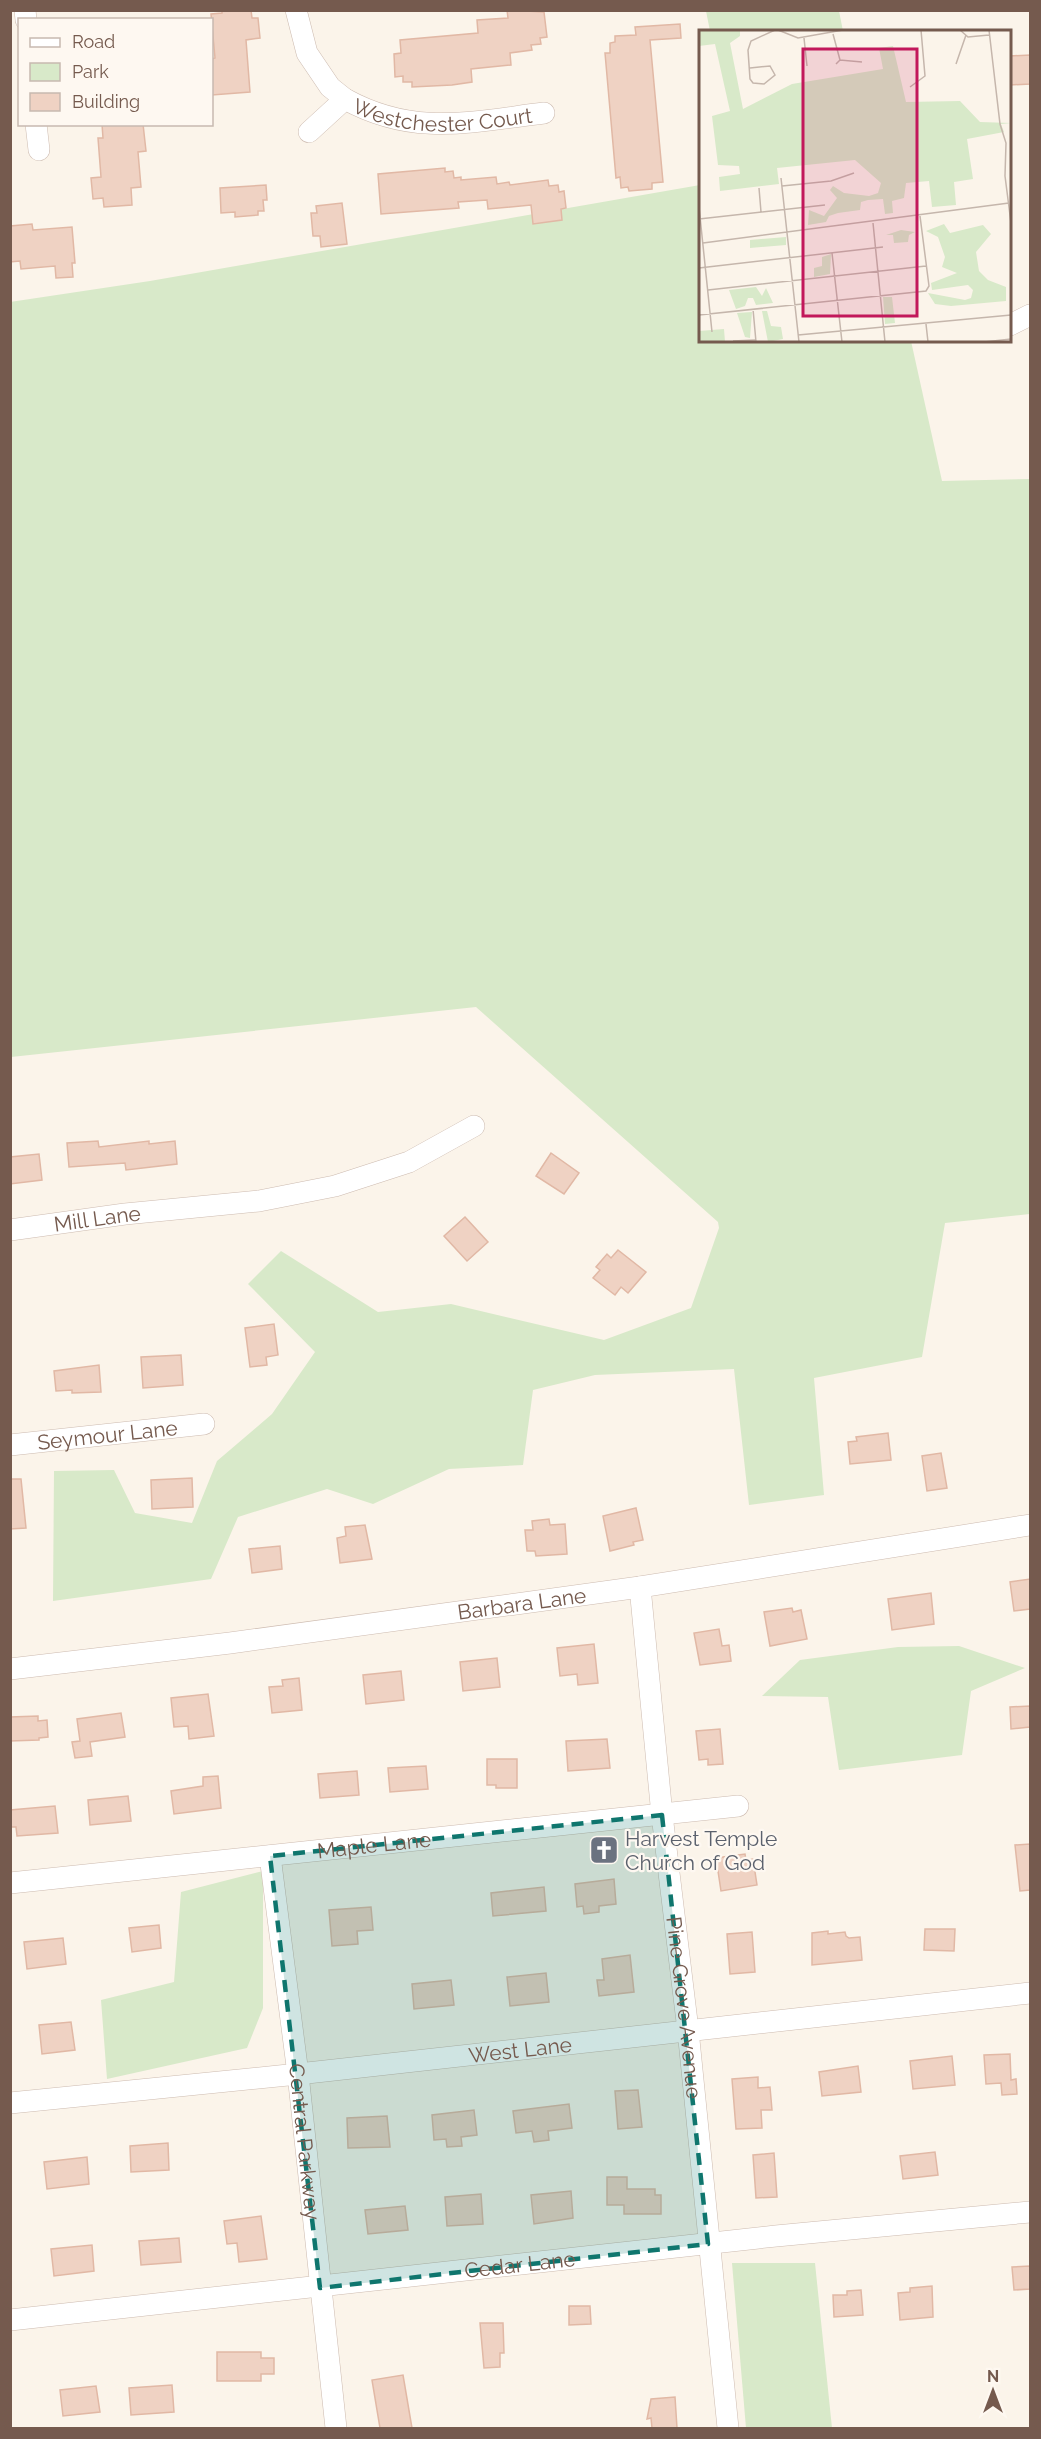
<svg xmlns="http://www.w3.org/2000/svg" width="1041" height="2439" viewBox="0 0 1041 2439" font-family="Raleway,sans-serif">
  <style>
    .green { fill: #d8e9c9 }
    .building { fill: #efd2c3; stroke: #e1b8a5; stroke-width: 1.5 }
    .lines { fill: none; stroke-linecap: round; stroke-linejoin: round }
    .minor-casing { stroke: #cdbbb0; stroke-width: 22 }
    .minor { stroke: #fff; stroke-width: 21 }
    .marked { fill: #0f766e; fill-opacity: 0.2; stroke: #0f766e; stroke-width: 4.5; stroke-dasharray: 12 8; stroke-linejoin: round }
    .labels { text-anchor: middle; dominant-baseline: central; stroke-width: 4.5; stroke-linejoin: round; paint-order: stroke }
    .street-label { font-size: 21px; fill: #755a4e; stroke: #fef8f1 }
    .worship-label { font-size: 21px; fill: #5b616d; stroke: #fef8f1; text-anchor: start }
    .inset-road { fill: none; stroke: #c5b6ac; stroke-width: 1.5 }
    .view { fill: #c2185b; fill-opacity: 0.15; stroke: #c2185b; stroke-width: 3 }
    .inset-edge { fill: none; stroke: #755a4e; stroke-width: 3 }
  </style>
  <rect width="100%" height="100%" fill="#fbf4ea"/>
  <g class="green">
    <polygon points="706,11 839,11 843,31 710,31"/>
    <polygon points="700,185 700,340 911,341 942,481 1030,479 1030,1214 945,1223 922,1357 814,1378 824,1495 749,1505 734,1369 595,1375 533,1390 523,1465 449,1469 373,1504 327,1489 238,1517 211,1579 53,1601 54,1471 114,1470 135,1513 192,1523 217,1461 272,1414 315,1352 248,1284 281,1251 378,1312 451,1304 604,1340 691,1308 719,1228 718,1222 476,1007 11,1057 10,302 150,281"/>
    <polygon points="959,1646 1025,1668 971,1691 962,1755 839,1770 828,1697 762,1696 800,1660 898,1647"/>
    <polygon points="263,1871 263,2008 247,2048 107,2079 101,2000 174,1982 181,1892"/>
    <polygon points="732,2263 815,2263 832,2428 746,2428"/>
  </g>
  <g class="building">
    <polygon points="222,10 251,10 252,18 258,18 260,38 246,40 250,92 212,95 212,59 215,58 211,14 222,13"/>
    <polygon points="507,10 544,12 547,37 540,38 541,44 531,45 532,50 510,53 511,65 471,69 472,82 452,85 412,87 412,82 403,82 403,76 395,77 394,54 401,53 400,40 478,33 477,20 508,18"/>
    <polygon points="680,24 681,38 650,40 663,182 652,183 652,189 629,191 628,187 621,188 620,177 616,178 605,53 610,53 610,43 615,42 615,36 636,35 635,27"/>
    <polygon points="1030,55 1030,84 1010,85 1010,56"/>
    <polygon points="102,124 143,124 146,151 138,152 141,187 131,188 132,205 104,207 103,198 93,199 91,178 101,177 98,138 103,138"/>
    <polygon points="445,168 445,172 453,171 454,178 461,177 461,180 496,177 497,184 509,182 510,185 548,180 549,186 558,185 559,192 564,191 566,208 561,209 562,220 533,224 531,205 488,209 487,200 458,202 459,208 381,214 378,174"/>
    <polygon points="266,185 267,200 263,200 264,211 258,211 258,215 235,217 235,212 221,213 220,188"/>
    <polygon points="342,203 347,244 321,247 320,236 313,236 311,213 317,213 316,206"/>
    <polygon points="32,224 33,230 72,227 75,263 72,263 73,277 56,278 55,266 21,269 20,261 10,262 10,226"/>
    <polygon points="98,1141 99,1147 149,1141 149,1144 175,1141 177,1164 126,1170 125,1163 69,1167 67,1143"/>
    <polygon points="551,1153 579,1173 564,1194 536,1176"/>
    <polygon points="39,1154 42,1180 10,1184 10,1157"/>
    <polygon points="465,1217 488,1242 467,1261 444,1236"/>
    <polygon points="618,1250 646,1272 628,1293 621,1287 615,1295 593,1278 600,1270 596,1267 607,1254 611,1258"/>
    <polygon points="274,1324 278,1355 266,1357 267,1365 250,1367 245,1328"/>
    <polygon points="181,1355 183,1385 143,1388 141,1357"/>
    <polygon points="99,1365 101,1392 72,1393 72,1390 56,1391 54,1371"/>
    <polygon points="888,1433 891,1460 850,1464 848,1442 857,1441 856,1437"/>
    <polygon points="941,1453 947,1488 927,1491 922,1456"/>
    <polygon points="192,1478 193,1507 152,1509 151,1480"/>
    <polygon points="10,1479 21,1479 26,1528 10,1529"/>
    <polygon points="636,1508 643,1540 633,1542 634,1545 610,1551 603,1516"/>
    <polygon points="549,1519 550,1525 565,1524 567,1554 536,1556 535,1551 527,1551 525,1530 533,1530 532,1521"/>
    <polygon points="365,1525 372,1559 340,1563 337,1538 346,1536 345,1527"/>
    <polygon points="280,1546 282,1569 252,1573 249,1549"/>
    <polygon points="1030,1579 1030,1609 1014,1611 1010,1582"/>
    <polygon points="931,1593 934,1624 892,1630 888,1599"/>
    <polygon points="792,1608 793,1612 801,1610 807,1639 770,1646 764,1612"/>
    <polygon points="719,1629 722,1646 729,1645 731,1661 700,1665 694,1633"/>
    <polygon points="594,1644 598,1683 578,1685 577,1674 560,1676 557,1648"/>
    <polygon points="497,1658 500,1687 463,1691 460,1662"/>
    <polygon points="401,1671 404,1700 366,1704 363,1675"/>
    <polygon points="299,1678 302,1710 272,1713 269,1687 283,1686 282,1680"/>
    <polygon points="208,1694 214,1736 189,1739 188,1726 174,1727 171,1698"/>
    <polygon points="1030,1706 1030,1727 1011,1729 1010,1707"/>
    <polygon points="121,1713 125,1737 90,1742 92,1756 75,1758 72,1742 80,1741 77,1719"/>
    <polygon points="38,1716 38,1721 47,1720 48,1737 39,1738 39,1740 10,1741 10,1717"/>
    <polygon points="720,1729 723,1764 708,1765 708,1759 699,1760 696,1731"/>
    <polygon points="607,1739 610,1768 568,1771 566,1741"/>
    <polygon points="487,1759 517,1759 517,1788 496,1788 496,1785 487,1785"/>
    <polygon points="426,1766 428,1789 390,1792 388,1768"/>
    <polygon points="357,1771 359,1795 320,1798 318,1774"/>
    <polygon points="218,1776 221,1808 174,1814 171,1791 203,1786 203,1777"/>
    <polygon points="128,1796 131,1821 90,1825 88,1800"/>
    <polygon points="55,1806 58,1833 17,1836 16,1827 10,1827 10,1810"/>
    <polygon points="1030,1844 1030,1890 1020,1891 1015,1845"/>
    <polygon points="745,1854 746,1860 753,1859 757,1885 721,1891 716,1858"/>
    <polygon points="614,1879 616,1904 599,1906 599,1912 584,1914 583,1906 577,1907 575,1884"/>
    <polygon points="544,1887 546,1911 493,1916 491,1893"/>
    <polygon points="371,1907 373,1930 357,1931 358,1944 332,1946 329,1910"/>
    <polygon points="159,1925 161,1948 132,1952 129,1928"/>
    <polygon points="925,1929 955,1929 954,1951 924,1950"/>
    <polygon points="828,1931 828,1934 845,1932 846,1936 849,1938 860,1937 862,1960 812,1965 812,1933"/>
    <polygon points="752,1932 755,1972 730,1974 727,1934"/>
    <polygon points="63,1938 66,1964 27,1969 24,1942"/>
    <polygon points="630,1955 634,1992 599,1996 597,1980 604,1980 602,1959"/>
    <polygon points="546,1973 549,2002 510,2006 507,1977"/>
    <polygon points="451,1980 454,2005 414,2009 412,1984"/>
    <polygon points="71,2022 75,2050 42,2054 39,2025"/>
    <polygon points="1010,2054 1011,2080 1016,2079 1017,2094 1002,2095 1001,2083 986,2084 984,2055"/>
    <polygon points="952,2056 955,2085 913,2089 910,2061"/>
    <polygon points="858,2066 861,2092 822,2096 819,2072"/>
    <polygon points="758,2077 758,2088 770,2087 772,2110 761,2110 762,2128 736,2129 732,2079"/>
    <polygon points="638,2090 642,2127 618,2129 615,2091"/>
    <polygon points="569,2104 572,2128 548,2131 549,2140 534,2142 532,2131 516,2133 513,2111"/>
    <polygon points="474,2110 477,2135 461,2137 462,2146 447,2147 446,2139 434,2140 432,2115"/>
    <polygon points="387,2116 390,2147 348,2148 347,2118"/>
    <polygon points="168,2143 169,2170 131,2172 130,2146"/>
    <polygon points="935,2152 938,2175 903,2179 900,2156"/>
    <polygon points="774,2153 777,2197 756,2198 753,2155"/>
    <polygon points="87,2157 89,2184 47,2189 44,2162"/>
    <polygon points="607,2177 627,2177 627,2189 655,2189 655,2195 661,2195 661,2214 624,2214 624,2205 607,2205"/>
    <polygon points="571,2191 573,2218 534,2224 531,2195"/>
    <polygon points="481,2194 483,2224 447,2226 445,2197"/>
    <polygon points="405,2206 408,2230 368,2234 365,2210"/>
    <polygon points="261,2216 267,2259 239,2262 237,2243 227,2244 224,2221"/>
    <polygon points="179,2238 181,2262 141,2265 139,2241"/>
    <polygon points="92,2245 94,2271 54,2276 51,2249"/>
    <polygon points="1030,2266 1030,2289 1014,2290 1012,2267"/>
    <polygon points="932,2286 933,2317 900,2320 898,2293 910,2292 910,2288"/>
    <polygon points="861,2290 863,2315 834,2317 833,2295 847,2295 847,2291"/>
    <polygon points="569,2306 590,2306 591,2324 569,2325"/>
    <polygon points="480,2323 503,2323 504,2353 500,2353 500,2367 484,2368"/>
    <polygon points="217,2352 261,2352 261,2358 274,2358 274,2374 261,2374 261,2381 217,2381"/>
    <polygon points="403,2375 412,2428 380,2428 372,2380"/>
    <polygon points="172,2385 174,2412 131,2415 129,2388"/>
    <polygon points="96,2386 100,2412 63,2416 60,2390"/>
    <polygon points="675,2397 677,2428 652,2428 651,2418 647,2419 651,2399"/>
  </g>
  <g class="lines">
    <g class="minor-casing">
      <g id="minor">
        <polyline points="25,10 26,20"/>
        <polyline points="296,10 307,53 330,87 345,99"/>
        <polyline points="36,124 39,150"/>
        <path id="s1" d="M309 132 345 99C414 137 470 122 544 113"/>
        <polyline points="1010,325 1030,315"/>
        <path id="s2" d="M10 1230 125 1214 259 1201 335 1186 409 1162 474 1126"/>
        <path id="s3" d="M10 1445 204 1424"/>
        <path id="s4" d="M640 1587 662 1815 688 2030 728 2428"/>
        <path id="s5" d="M10 1669 230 1643 640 1587 1030 1525"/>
        <path id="s6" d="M270 1856 298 2074 336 2428"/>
        <path id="s7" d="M10 1883 738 1806"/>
        <path id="s8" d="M10 2103 298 2074 1030 1993"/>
        <path id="s9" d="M10 2320 776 2236 1030 2212"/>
      </g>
    </g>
    <use href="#minor" class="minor"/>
  </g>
  <path class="marked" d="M662 1815 708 2244 320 2288 270 1856Z"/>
  <defs>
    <g id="church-square" transform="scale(1.5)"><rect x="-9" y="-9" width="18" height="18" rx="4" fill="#6b7280" stroke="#fef8f1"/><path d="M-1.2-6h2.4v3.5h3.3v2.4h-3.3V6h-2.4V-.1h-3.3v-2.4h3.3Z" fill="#fff"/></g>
  </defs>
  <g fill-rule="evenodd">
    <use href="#church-square" x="604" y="1850"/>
  </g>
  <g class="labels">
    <g class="street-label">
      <text stroke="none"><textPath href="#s1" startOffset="150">Westchester Court</textPath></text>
      <text stroke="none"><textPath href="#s2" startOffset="88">Mill Lane</textPath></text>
      <text stroke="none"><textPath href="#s3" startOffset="98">Seymour Lane</textPath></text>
      <text stroke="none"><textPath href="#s5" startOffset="516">Barbara Lane</textPath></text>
      <text stroke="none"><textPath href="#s7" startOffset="366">Maple Lane</textPath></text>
      <text stroke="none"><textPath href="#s4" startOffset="423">Pine Grove Avenue</textPath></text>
      <text stroke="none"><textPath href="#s8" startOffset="513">West Lane</textPath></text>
      <text stroke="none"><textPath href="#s6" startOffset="288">Central Parkway</textPath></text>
      <text stroke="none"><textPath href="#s9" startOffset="513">Cedar Lane</textPath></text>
    </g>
    <g class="worship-label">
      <text x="625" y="1838">Harvest Temple<tspan x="625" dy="24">Church of God</tspan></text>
    </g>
  </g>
  <g transform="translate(699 30)">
    <rect width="312" height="312" fill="#fbf4ea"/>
    <path d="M0 0H41V6L31 13 44 79 93 54 184 39 180 18 194 16 207 72 261 71 281 92 312 93 302 94 305 102 268 109 274 149 255 152 257 175 233 177 230 151 207 153 205 168 193 171 194 183 186 184 184 169 169 170 162 172 161 180 139 183 130 186 127 192 109 195 110 180 125 186 138 168 131 160 134 156 145 163 170 166 179 163 182 153 156 130 78 138 80 154 21 161 20 147 41 144 40 136 19 135 13 86 31 81 16 14 0 16ZM245 194 251 203 284 195 292 204 277 222 280 241 289 250 307 257V271L252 276 236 274 229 263 266 270 272 268 274 260 269 255 233 260 232 253 258 243 243 237 246 227 239 207 227 201ZM202 200 216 202 210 205 209 212 195 213 194 205H187ZM87 207V215L51 218V210ZM132 224 131 244 115 247V238L123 236V227ZM57 257 63 266 67 258 74 273 57 275 54 268H49L46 276 37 279 30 260ZM184 267H193L196 293 186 294ZM63 281H68L72 296 82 297 84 309 69 312ZM53 282 51 308 46 307 38 283ZM25 299 26 312H0V301Z" fill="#d8e9c9"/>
    <path class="inset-road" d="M79 0 99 8 144 0M261 0 269 7 290 5M290 0 301 94 307 113 306 146 312 193M134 4 141 30M105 8 108 36M137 34 141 30 163 32M257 34 267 5M51 38 71 36 76 45 65 54 54 53 51 49 49 20 52 11 76 0M211 57 226 46 222 0M82 148 100 312M83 156 132 151 155 143M60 158 62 182M0 177 13 302M0 189 126 175M174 193 186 312M4 213 310 173M133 223 143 312M0 238 184 217M9 260 227 236M54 279 57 312M0 285 227 261 230 256 221 186M227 294 229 312M99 305 312 285M34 311 56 310M285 312 312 309"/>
    <path class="view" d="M104 19H218V286H104Z"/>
    <rect width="312" height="312" class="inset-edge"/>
  </g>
  <rect width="1041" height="2439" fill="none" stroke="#755a4e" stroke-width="24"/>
  <rect x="18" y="18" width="195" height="108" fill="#fef8f1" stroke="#c7b9b0" stroke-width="1.5"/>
  <rect x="30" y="38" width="30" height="9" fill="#ffffff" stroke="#c7b9b0" stroke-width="1.5"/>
  <text x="72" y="48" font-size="18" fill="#755a4e">Road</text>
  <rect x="30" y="63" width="30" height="18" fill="#d8e9c9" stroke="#c7b9b0" stroke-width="1.5"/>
  <text x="72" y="78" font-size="18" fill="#755a4e">Park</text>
  <rect x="30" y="93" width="30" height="18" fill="#efd2c3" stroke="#c7b9b0" stroke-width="1.5"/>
  <text x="72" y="108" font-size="18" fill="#755a4e">Building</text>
  <g transform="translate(993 2391)" stroke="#fef8f1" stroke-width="4.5" paint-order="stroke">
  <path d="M0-4.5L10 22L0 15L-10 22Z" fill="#755a4e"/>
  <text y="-9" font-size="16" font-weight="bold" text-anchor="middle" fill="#755a4e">N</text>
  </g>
</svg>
